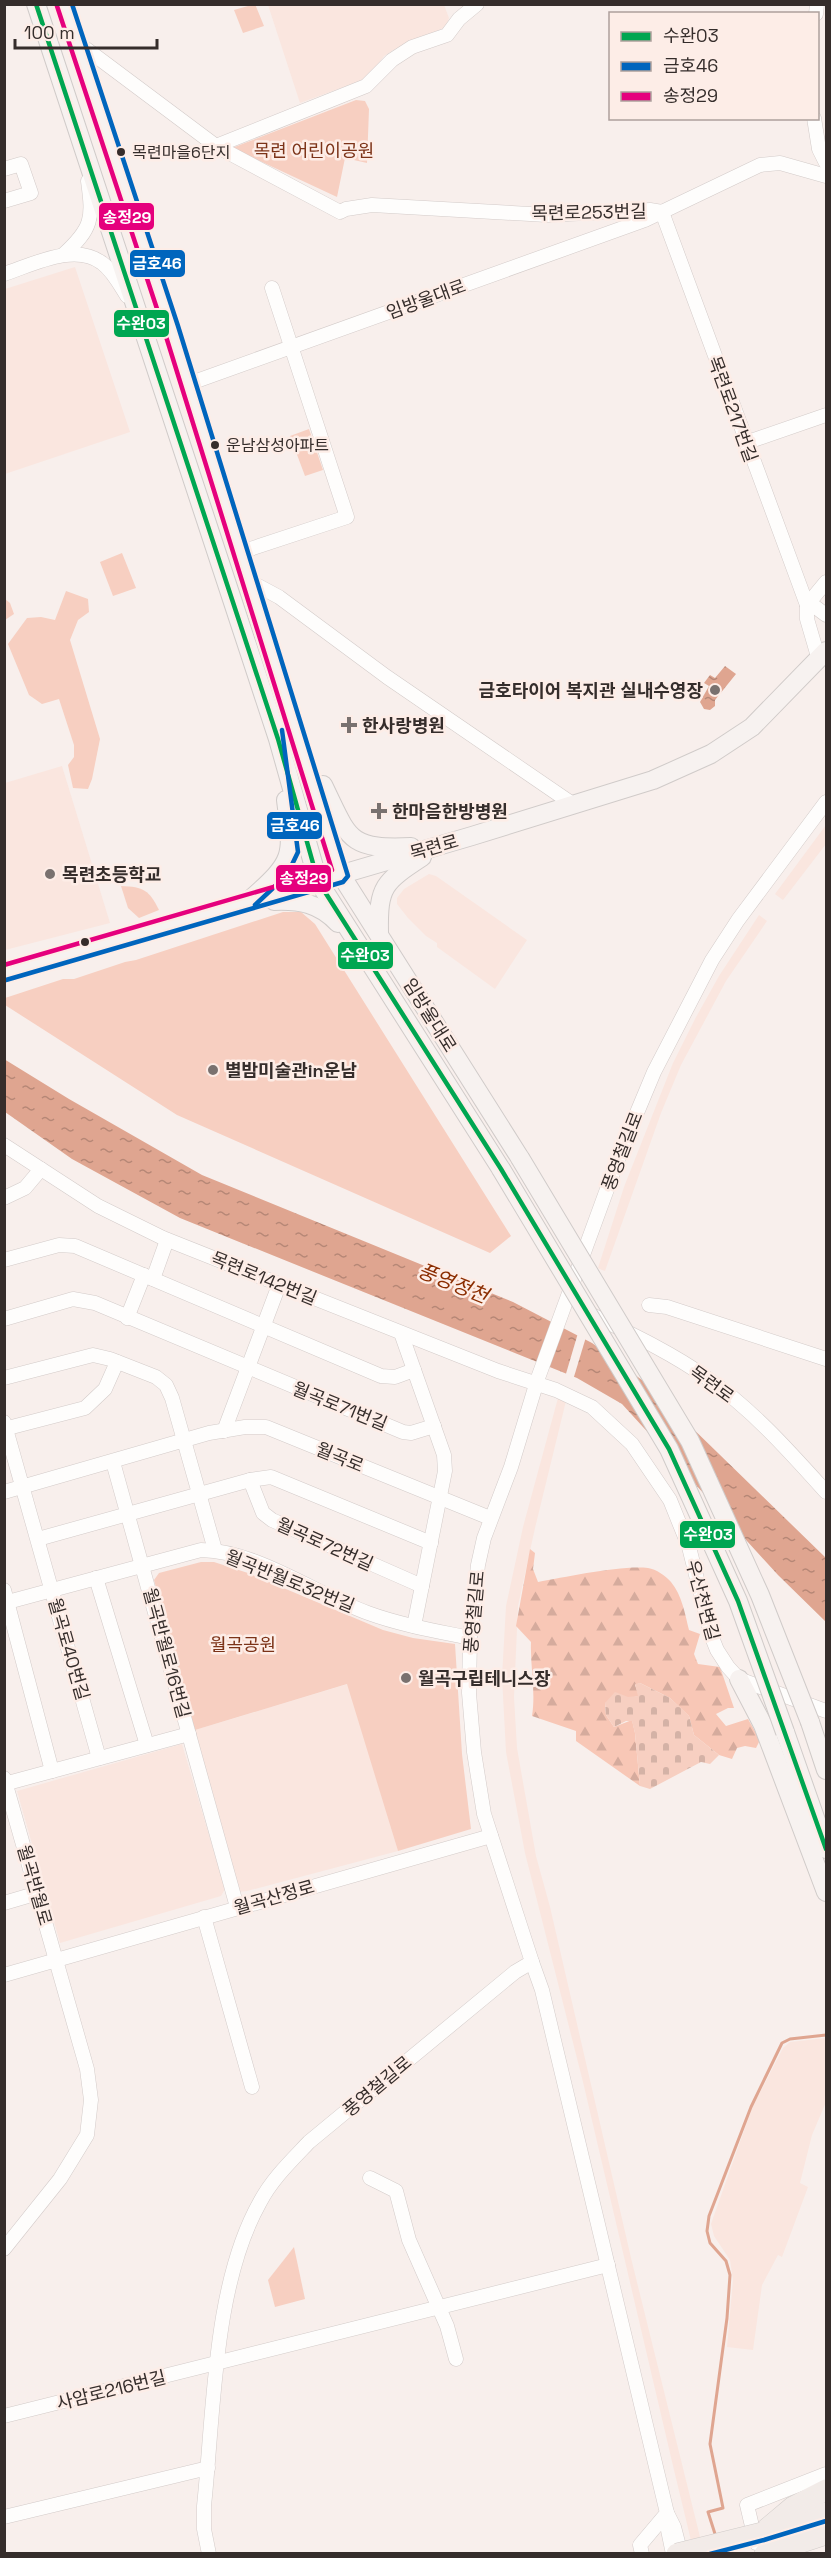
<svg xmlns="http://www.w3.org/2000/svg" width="831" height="2558" viewBox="0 0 831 2558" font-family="'Space Grotesk','Noto Sans KR',sans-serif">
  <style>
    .built { fill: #fae6df }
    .forest { fill: url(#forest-firs) }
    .cemetery { fill: url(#cemetery-stones) }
    .park { fill: #f7cfc1 }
    .water { fill: url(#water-ripples) }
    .pier { fill: #f8efec }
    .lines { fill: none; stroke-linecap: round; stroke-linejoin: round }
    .stream { stroke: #dfa590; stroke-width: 3 }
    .minor-casing { stroke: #d3cbc9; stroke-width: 15 }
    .major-casing { stroke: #d0cbc9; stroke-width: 20 }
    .highway-casing { stroke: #d0cbc9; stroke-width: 22 }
    .minor { stroke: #fefdfc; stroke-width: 14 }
    .major { stroke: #f7f2f0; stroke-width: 18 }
    .highway { stroke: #f2ebe8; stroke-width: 21 }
    .major-bridge-casing { stroke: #d0cbc9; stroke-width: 20; stroke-linecap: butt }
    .highway-bridge-casing { stroke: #d0cbc9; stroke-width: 22; stroke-linecap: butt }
    .major-bridge { stroke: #f7f2f0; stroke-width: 18 }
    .highway-bridge { stroke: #f2ebe8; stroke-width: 21 }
    .bus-1-casing { stroke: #fdede7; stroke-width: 9 }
    .bus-2-casing { stroke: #fdede7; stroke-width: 9 }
    .bus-3-casing { stroke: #fdede7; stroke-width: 9 }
    .bus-1 { stroke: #00a651; stroke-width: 4.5 }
    .bus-2 { stroke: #0065bd; stroke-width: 4.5 }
    .bus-3 { stroke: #e5007d; stroke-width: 4.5 }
    .bus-dot { fill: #352d2b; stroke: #fdede7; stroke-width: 2 }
    .poi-dot { fill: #79716f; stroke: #fdede7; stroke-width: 2 }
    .labels { text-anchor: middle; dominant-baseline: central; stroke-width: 5; stroke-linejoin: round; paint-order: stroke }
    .bus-label { font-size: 16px; fill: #352d2b; stroke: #fdede7; text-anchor: start }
    .park-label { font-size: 18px; fill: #7c3318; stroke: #fdede7 }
    .street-label { font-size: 18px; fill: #352d2b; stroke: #fdede7 }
    .poi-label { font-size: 18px; font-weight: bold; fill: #352d2b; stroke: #fdede7; text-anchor: start }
    .water-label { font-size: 20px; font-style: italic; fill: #8b2d01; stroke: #fdede7 }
    .line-badge { stroke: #fdede7; stroke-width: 2 }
    .badge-label { font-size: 16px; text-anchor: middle; font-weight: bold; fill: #fff }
  </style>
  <defs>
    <pattern id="forest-firs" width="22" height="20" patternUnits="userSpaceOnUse" patternTransform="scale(1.5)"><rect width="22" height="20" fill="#f8c7b6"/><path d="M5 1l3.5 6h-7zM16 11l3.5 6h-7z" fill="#d5ab9d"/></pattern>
    <pattern id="cemetery-stones" width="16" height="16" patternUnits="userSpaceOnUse" patternTransform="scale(1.5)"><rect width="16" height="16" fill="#f7cfc1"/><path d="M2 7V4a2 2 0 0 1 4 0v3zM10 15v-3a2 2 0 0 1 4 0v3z" fill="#d4b2a6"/></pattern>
    <pattern id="water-ripples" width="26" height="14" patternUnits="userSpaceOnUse" patternTransform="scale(1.5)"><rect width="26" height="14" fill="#dfa590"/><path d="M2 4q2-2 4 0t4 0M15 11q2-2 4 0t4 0" fill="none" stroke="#b68776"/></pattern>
  </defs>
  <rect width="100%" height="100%" fill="#f8efec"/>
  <g class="built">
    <polygon points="268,5 444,5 449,18 446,27 395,49 384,56 368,78 300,103"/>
    <polygon points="75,267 130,432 5,474 5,289"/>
    <polygon points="62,766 110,923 5,950 5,783"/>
    <polygon points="826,825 826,844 783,900 775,894"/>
    <polygon points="429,874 436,876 527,940 495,989 437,947 437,943 426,936 408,918 397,904 397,898 404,889"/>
    <polygon points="759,915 767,921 726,981 681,1065 661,1113 605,1271 602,1270 598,1268 624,1187 673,1063 695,1019 719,976"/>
    <polygon points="558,1398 566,1401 535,1528 518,1606 514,1697 517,1748 536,1856 550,1907 632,2262 704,2553 694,2553 674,2470 583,2082 525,1853 506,1752 502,1677 506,1606 523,1527"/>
    <polygon points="348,1684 398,1851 247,1891 238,1892 195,1730"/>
    <polygon points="182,1744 225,1889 221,1896 60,1943 17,1791"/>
    <polygon points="826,2038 826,2102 812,2135 800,2183 808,2187 782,2257 778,2255 762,2285 753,2350 727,2347 733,2280 730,2260 714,2236 711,2224 752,2108 783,2048 790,2042"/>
  </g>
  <path class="forest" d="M530 1549 535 1553 533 1569 538 1582C566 1577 621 1565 648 1568 656 1569 666 1576 671 1582 682 1595 685 1614 689 1630L700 1634 694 1654 698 1664 720 1667 734 1708H728L716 1714 726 1726 748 1719 760 1740 756 1748 745 1746 737 1748 732 1759 719 1755 694 1735 689 1716 670 1698 640 1683 635 1685 639 1696 605 1703 606 1715 614 1727 632 1720 635 1733 640 1786 576 1741V1731L532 1716C536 1691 530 1667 531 1642L516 1626Z"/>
  <polygon class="cemetery" points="640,1683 670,1698 679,1706 689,1716 694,1735 719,1755 710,1764 701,1762 650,1789 640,1786 635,1733 632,1721 626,1721 614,1727 606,1715 605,1703 615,1692 628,1697 638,1696 635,1684"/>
  <g class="park">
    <polygon points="255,4 264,26 243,33 234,10"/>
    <polygon points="356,100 365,101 369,109 367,163 345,158 337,197 232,148"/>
    <polygon points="309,429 323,470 305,476 290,436"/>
    <polygon points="122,553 136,588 113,596 100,562"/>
    <polygon points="66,591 88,599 89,612 78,620 70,640 100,739 92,779 88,789 73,788 68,765 74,757 74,745 59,699 42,704 29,695 8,644 27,618 41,617 55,620"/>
    <polygon points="5,599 10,603 14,614 5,620"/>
    <path d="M121 886C144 887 149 890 159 910L139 918 128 908Z"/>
    <polygon points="283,912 301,912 315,924 511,1236 490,1253 177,1115 5,1005 5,998 63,979 74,979 125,962 136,960"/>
    <polygon points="201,1562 214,1562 248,1573 383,1630 413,1638 455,1644 462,1754 471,1829 398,1851 347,1684 195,1730 154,1580 159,1573"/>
    <polygon points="294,2247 305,2299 275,2307 268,2280"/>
  </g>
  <g class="water">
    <polygon points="725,666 736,674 715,700 715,706 710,710 704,709 700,702 709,686 704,683 710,675 715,678"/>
    <polygon points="4,1059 69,1099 202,1175 513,1302 592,1343 646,1383 826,1558 826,1622 778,1575 622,1404 577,1378 180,1218 72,1159 5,1112"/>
  </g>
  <polygon class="pier" points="578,1333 586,1337 573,1380 565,1377"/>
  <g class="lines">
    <polyline class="stream" points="716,2537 708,2512 723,2508 710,2444 727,2318 730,2275 726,2261 710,2243 707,2231 709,2216 751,2107 782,2043 790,2039 826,2035"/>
    <g class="minor-casing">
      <g id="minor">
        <polyline points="816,14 817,4"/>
        <polyline points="77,42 216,146 340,212 346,209 372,205 547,215 650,210 662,212"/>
        <polyline points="814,118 819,149 826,163"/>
        <polyline points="216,146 366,86 392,60 412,47 447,35 459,19 477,4"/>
        <polyline points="4,169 21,164 31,193 4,201"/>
        <polyline points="662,212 807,605 807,619 819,660"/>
        <path d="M63 255C93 228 93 218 88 181"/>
        <path d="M4 274C32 265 75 242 102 263 113 271 120 285 127 296"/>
        <polyline points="188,384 645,220 760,165 780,163 826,176"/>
        <polyline points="745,443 826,415"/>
        <polyline points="241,552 347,517 272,288"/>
        <polyline points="251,582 279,597 387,677 574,805"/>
        <polyline points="807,605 826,582"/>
        <polyline points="807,605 814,606 826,615"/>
        <polyline points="4,1145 98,1206 163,1238 498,1371 556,1390 592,1407 632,1444 670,1500 689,1547 711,1635 717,1650 728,1667 739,1679 826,1711"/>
        <polyline points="4,1198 25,1188 41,1169"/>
        <polyline points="4,1260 59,1245 75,1246 381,1376 395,1377 414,1370"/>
        <polyline points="153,1279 167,1240"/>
        <polyline points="649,1305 667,1307 826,1359"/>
        <path d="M586 1312C627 1332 669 1351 707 1378 752 1409 790 1452 826 1492"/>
        <polyline points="127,1318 144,1275"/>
        <polyline points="4,1319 73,1299 95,1303 403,1432 411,1433 434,1426"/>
        <polyline points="401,1333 444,1455 445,1471 414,1626"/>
        <polyline points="4,1378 93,1355 110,1359 156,1377 166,1385 172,1398 215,1550"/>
        <polyline points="4,1422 99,1758"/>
        <polyline points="4,1429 85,1408 105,1389 117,1362"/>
        <polyline points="224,1431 279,1285"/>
        <polyline points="113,1462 237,1907"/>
        <polyline points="250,1480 263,1513 272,1520 422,1586"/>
        <polyline points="4,1492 209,1433 245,1427 266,1427 490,1518"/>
        <polyline points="38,1539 250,1480 271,1477 431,1543"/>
        <polyline points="96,1578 147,1745"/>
        <polyline points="4,1590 52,1771"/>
        <path d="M4 1603 201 1550C258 1551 315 1594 368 1613 401 1625 436 1631 470 1638"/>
        <polyline points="4,1778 87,2069 91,2100 87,2135 60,2179 4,2249"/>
        <polyline points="4,1784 189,1734"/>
        <polyline points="4,1903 38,1893"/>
        <polyline points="204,1917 252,2087"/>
        <polyline points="532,1962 542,1990 667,2513 640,2545 642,2554"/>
        <polyline points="4,1975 491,1836"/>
        <polyline points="370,2178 396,2191 409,2240 447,2326 456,2359"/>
        <polyline points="4,2416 608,2265"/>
        <polyline points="4,2517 208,2468"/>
        <polyline points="756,2543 747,2505 826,2474"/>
        <path d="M209 2554 204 2529V2506C214 2412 213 2285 260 2202 272 2179 291 2161 309 2142L515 1972 532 1962 484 1814 474 1752 469 1693 470 1638 478 1565 484 1538 511 1467 538 1378 621 1151 654 1072 712 960 738 920 826 802"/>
        <polyline points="673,2554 668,2530 667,2513 674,2527 681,2554"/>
      </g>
    </g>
    <g class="major-casing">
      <g id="major">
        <polyline points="36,4 278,739 318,881 501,1169"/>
        <polyline points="64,4 171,328 341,875 520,1158"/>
        <path d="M323 785C349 838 347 850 411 847"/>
        <path d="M252 898C295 860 293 856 286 800"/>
        <path d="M274 901C300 900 319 903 338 923"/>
        <path d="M379 933C378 886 384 882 422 857"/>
        <polyline points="4,973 472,836 653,780 711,754 752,727 826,651"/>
        <polyline points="739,1679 763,1725 826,1892"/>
        <polyline points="810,1722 826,1770"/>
        <polyline points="785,1732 826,1849"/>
      </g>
    </g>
    <g class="highway-casing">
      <g id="highway">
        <polyline points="773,2530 826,2513"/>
        <polyline points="762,2533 793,2507 826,2490"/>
        <polyline points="765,2554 826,2534"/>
      </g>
    </g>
    <use href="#minor" class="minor"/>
    <use href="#major" class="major"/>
    <use href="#highway" class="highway"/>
    <g class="major-bridge-casing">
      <g id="major-bridge">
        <polyline points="520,1158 690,1441 760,1595 810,1722"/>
        <polyline points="501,1169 669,1449 738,1601 785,1732"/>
      </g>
    </g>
    <g class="highway-bridge-casing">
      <polyline id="highway-bridge" points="677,2554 762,2533"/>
    </g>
    <use href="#major-bridge" class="major-bridge"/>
    <use href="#highway-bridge" class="highway-bridge"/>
    <g class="bus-1-casing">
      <polyline id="bus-1" points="36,4 278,739 318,881 501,1169 669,1449 738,1601 826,1849"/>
    </g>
    <g class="bus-2-casing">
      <g id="bus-2">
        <polyline points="255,905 287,875 298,852 282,730"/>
        <polyline points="6,980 343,882 348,876 178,326 72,4"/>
        <polyline points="710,2554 764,2540 826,2521"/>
      </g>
    </g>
    <g class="bus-3-casing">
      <polyline id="bus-3" points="4,965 332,870 164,330 57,6"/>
    </g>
    <use href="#bus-1" class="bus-1"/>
    <use href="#bus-2" class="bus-2"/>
    <use href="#bus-3" class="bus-3"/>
  </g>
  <g class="bus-dot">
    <circle cx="121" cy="152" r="5"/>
    <circle cx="215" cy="445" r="5"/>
    <circle cx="85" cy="942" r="5"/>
  </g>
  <g class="poi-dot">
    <circle cx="715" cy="690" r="6"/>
    <path d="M346 716h6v6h6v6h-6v6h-6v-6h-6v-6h6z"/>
    <path d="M376 802h6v6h6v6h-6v6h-6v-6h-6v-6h6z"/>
    <circle cx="50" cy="874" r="6"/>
    <circle cx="213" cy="1070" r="6"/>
    <circle cx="406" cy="1678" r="6"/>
  </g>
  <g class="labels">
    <g class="bus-label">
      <text x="132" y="152">목련마을6단지</text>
      <text x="226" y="445">운남삼성아파트</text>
    </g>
    <g class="park-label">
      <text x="314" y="150">목련 어린이공원</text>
      <text x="243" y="1644">월곡공원</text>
    </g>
    <g class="street-label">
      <text transform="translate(589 212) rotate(-1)">목련로253번길</text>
      <text transform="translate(426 299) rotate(-20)">임방울대로</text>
      <text transform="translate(733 409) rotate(70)">목련로217번길</text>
      <text transform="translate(434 847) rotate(-16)">목련로</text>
      <text transform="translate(430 1015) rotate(58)">임방울대로</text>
      <text transform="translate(622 1151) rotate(-69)">풍영철길로</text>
      <text transform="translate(264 1278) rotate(22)">목련로142번길</text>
      <text transform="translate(712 1384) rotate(36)">목련로</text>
      <text transform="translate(340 1406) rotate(22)">월곡로71번길</text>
      <text transform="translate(340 1457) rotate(22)">월곡로</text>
      <text transform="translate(325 1544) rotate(24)">월곡로72번길</text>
      <text transform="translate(290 1581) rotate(22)">월곡반월로32번길</text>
      <text transform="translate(703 1600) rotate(75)">우산천변길</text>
      <text transform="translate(474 1612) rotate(-85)">풍영철길로</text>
      <text transform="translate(69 1649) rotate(74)">월곡로40번길</text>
      <text transform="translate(167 1653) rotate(75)">월곡반월로16번길</text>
      <text transform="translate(35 1885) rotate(74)">월곡반월로</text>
      <text transform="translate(274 1897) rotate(-16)">월곡산정로</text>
      <text transform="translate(377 2086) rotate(-40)">풍영철길로</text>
      <text transform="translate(111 2390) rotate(-14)">사암로216번길</text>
    </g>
    <g class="poi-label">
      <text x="703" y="690" text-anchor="end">금호타이어 복지관 실내수영장</text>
      <text x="362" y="725">한사랑병원</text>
      <text x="392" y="811">한마음한방병원</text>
      <text x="62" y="874">목련초등학교</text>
      <text x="225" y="1070">별밤미술관in운남</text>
      <text x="418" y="1678">월곡구립테니스장</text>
    </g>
    <g class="water-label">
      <text transform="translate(453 1283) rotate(22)">풍영정천</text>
    </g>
  </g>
  <g class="line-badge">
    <rect x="98" y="202" width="57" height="29" rx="6" fill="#e5007d"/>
    <rect x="129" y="249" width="57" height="29" rx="6" fill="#0065bd"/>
    <rect x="113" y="309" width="57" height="29" rx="6" fill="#00a651"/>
    <rect x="266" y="811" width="57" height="29" rx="6" fill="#0065bd"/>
    <rect x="275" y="864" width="57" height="29" rx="6" fill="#e5007d"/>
    <rect x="337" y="941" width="57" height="29" rx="6" fill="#00a651"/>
    <rect x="679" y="1520" width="57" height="29" rx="6" fill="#00a651"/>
  </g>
  <g class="badge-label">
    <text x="127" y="223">송정29</text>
    <text x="157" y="269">금호46</text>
    <text x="141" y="329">수완03</text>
    <text x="295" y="831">금호46</text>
    <text x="304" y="884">송정29</text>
    <text x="365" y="961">수완03</text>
    <text x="708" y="1540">수완03</text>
  </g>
  <rect width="831" height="2558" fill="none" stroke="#352d2b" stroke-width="12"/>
  <rect x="609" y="12" width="210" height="108" fill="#fdede7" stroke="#ada09c" stroke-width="1.5"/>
  <rect x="621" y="32" width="30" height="9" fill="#00a651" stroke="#ada09c" stroke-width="1.5"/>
  <text x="663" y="42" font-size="18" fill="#352d2b">수완03</text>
  <rect x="621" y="62" width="30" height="9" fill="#0065bd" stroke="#ada09c" stroke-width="1.5"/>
  <text x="663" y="72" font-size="18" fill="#352d2b">금호46</text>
  <rect x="621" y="92" width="30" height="9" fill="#e5007d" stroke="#ada09c" stroke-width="1.5"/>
  <text x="663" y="102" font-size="18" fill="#352d2b">송정29</text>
  <path d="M15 39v9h142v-9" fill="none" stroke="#352d2b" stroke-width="3"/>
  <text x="24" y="39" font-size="18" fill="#352d2b" stroke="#fdede7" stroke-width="4.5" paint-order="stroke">100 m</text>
</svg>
